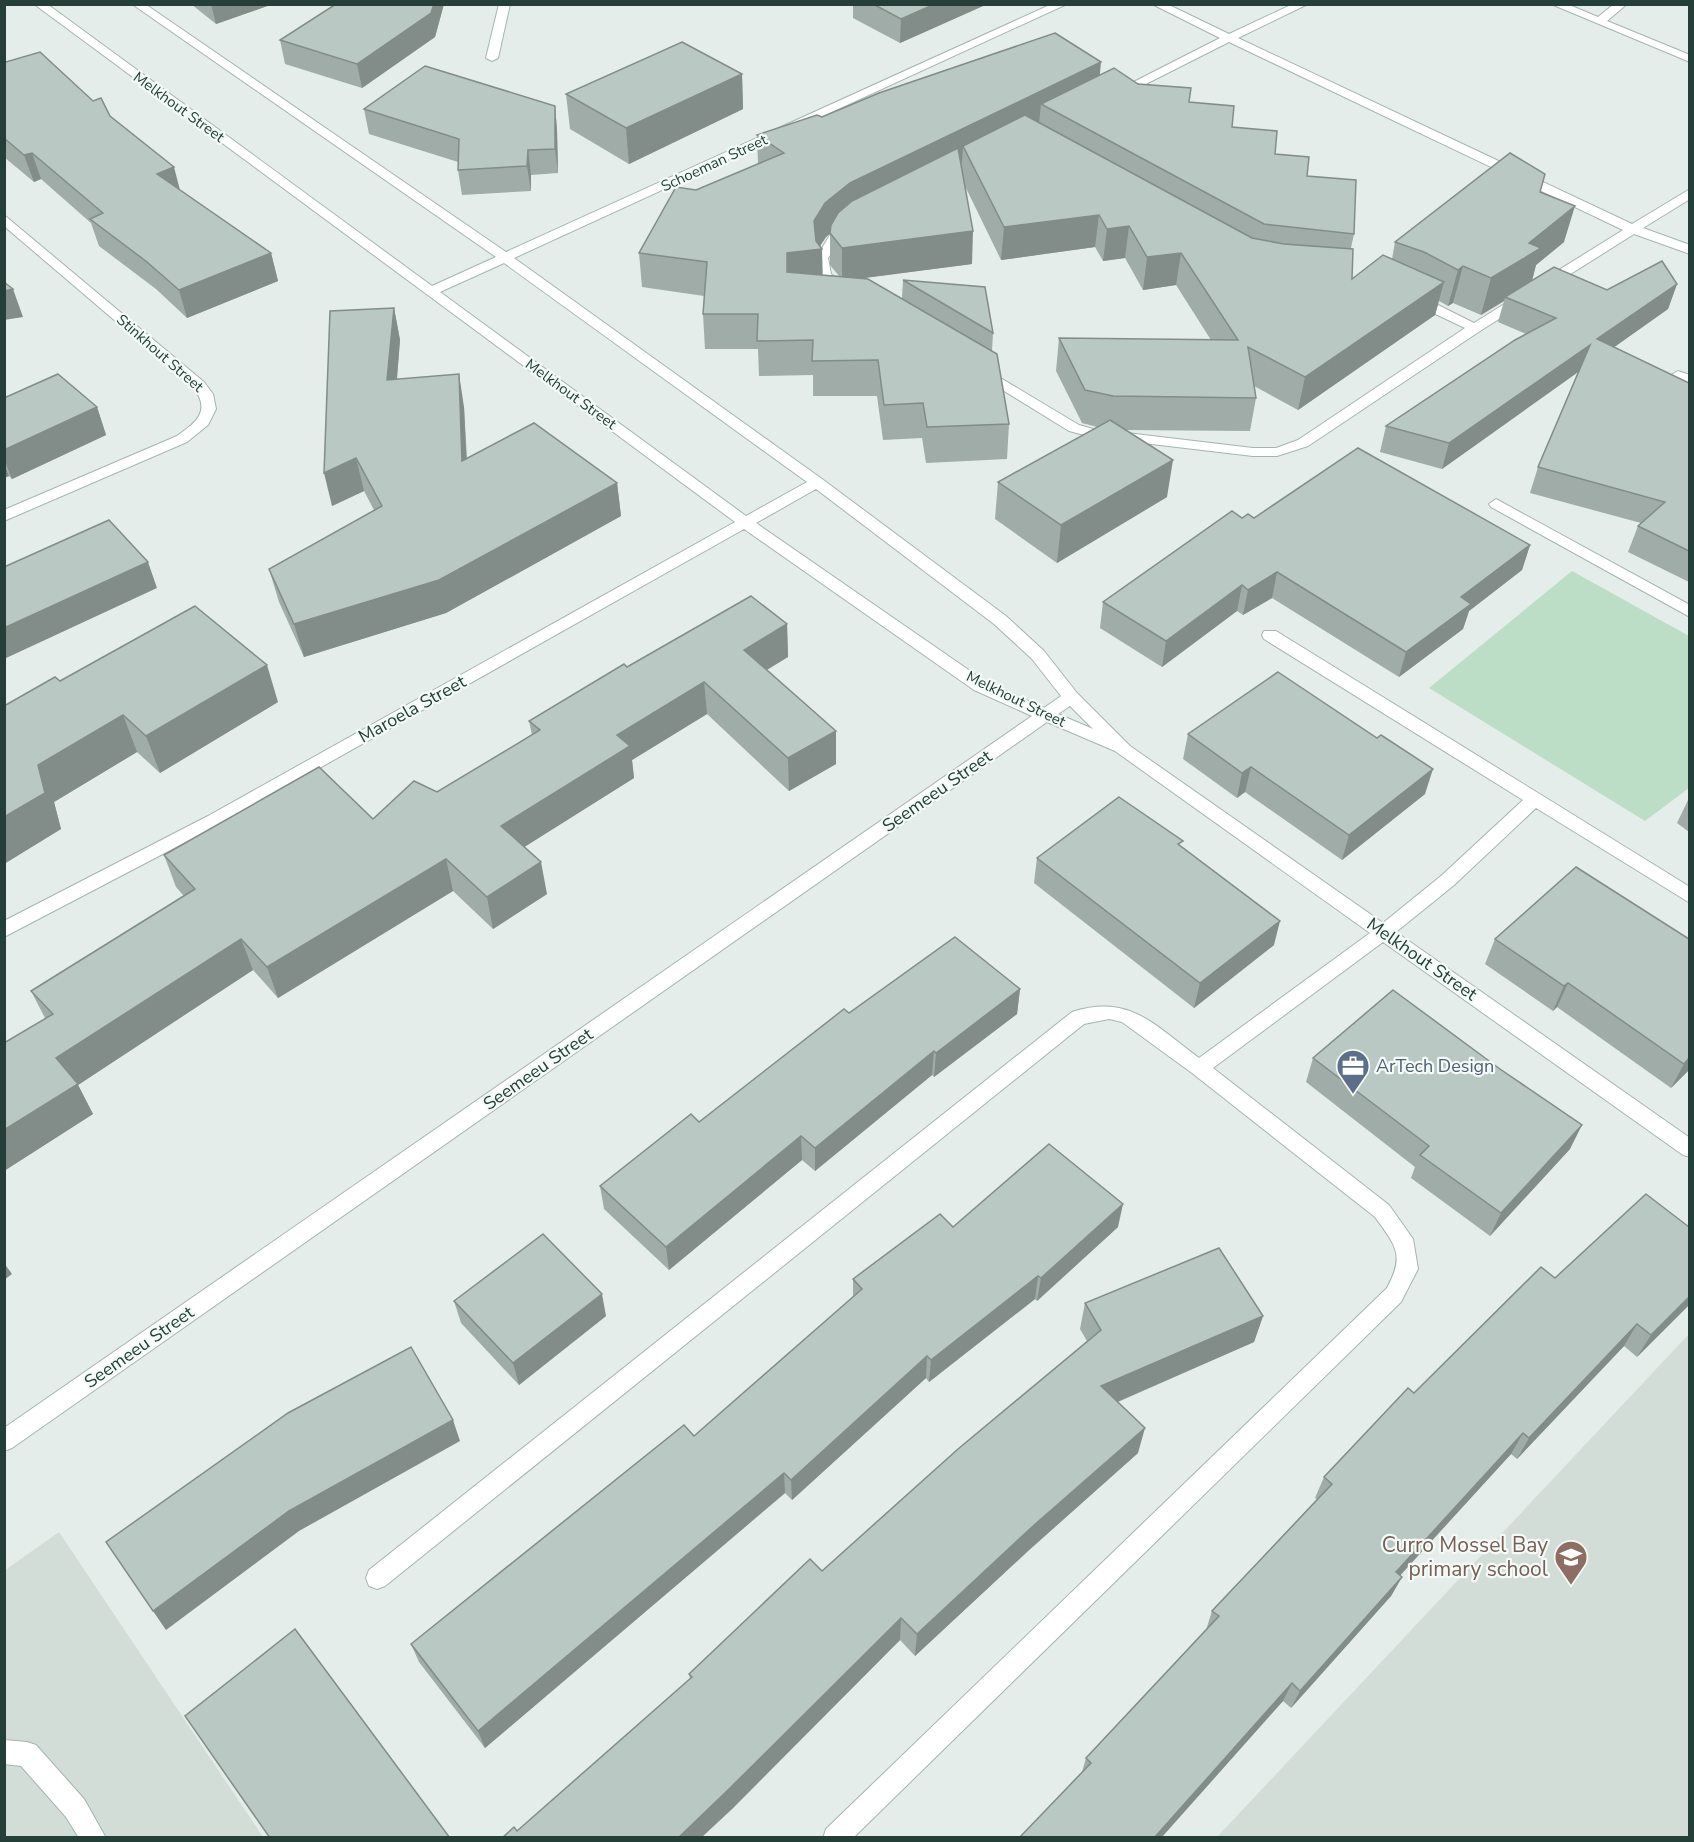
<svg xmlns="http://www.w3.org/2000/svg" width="1694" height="1842" viewBox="0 0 1694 1842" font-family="'Nunito Sans',sans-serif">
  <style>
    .built { fill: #d2ddd8 }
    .green { fill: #bddec6 }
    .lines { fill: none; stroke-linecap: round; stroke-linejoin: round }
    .minor-casing { stroke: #a6b5b0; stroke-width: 2 }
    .minor { fill: #fff; fill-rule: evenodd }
    .wall { fill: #9faca7; fill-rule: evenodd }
    .shaded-wall { fill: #828c88 }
    .building { fill: #b9c8c2; stroke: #828c88; stroke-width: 1.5 }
    .labels { text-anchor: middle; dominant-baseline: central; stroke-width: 4.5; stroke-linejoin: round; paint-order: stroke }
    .far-street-label { font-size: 15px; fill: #233f37; stroke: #f4faf7 }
    .street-label { font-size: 18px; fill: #233f37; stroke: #f4faf7 }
    .service-label { font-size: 18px; fill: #4e5e75; stroke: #f4faf7; text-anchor: start }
    .near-education-label { font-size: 21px; fill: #785e54; stroke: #f4faf7; text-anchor: end }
  </style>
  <rect width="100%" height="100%" fill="#e4ede9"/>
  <g class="built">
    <polygon points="1689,1334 1689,1837 1217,1837"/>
    <polygon points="59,1532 263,1837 5,1837 4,1571"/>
  </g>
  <polygon class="green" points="1572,571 1689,636 1689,788 1645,821 1429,688"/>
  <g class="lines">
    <g class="minor-casing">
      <g id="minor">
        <path d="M34 4H47L432 286 496 257 132 4H145L506 252 1052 4H1067L514 258 822 479 1006 616 1044 651 1077 693 1130 746 1383 923 1441 876 1523 800 1264 639 1262 635 1264 631H1276L1690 887V903L1536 808 1453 886 1396 932 1690 1138V1157L1683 1155 1383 942 1213 1068 1389 1205 1413 1239 1418 1269 1401 1302 853 1838H823L826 1829 1387 1288C1405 1255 1396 1246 1375 1217L1192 1073 1122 1022 1109 1019 1084 1024 385 1586 377 1589 369 1586 366 1578 369 1570 1072 1012C1130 993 1155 1026 1199 1058L1370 933 1115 751 1047 722 12 1448 4 1451V1428L1032 716 974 690 744 529 220 824 4 937V921L208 816 735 522ZM504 263 807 482 746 516 440 292ZM816 489 994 624 1032 659 1061 696 1044 708 986 682 756 523ZM1070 706 1093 729 1058 714Z"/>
        <polygon points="499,4 510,4 498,58 492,61 486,58"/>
        <polygon points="1152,4 1167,4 1229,34 1293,4 1308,4 1238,38 1632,224 1690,189 1690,199 1643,228 1690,245 1690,254 1634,234 1480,331 1308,446 1277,456 1253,456 1092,437 1069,431 975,373 982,369 987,370 1079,425 1093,429 1253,448 1276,448 1298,440 1465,328 1410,302 1408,299 1410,296 1420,296 1474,323 1623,230 1229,42 1122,96 1114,96 1114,92 1220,38"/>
        <polygon points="1551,4 1567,4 1598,17 1614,4 1627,4 1607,21 1690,55 1690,62"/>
        <path d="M4 215 204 382 213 394 216 409 208 425 187 442 4 521V510L177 436C196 422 211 412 194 388L4 226Z"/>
        <polygon points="846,224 852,228 843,236 828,258 831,274 850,289 843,293 820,279 816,258 833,230"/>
        <polygon points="1678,371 1690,375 1690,385 1671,375"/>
        <polygon points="1496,499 1690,605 1690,617 1491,507 1489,504"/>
        <polygon points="4,1740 27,1742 36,1745 84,1799 106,1838 79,1838 66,1817 21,1766 4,1764"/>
      </g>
    </g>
    <use href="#minor" class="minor"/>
  </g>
  <g class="wall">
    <polygon points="191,4 273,4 216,24"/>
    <polygon points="336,4 444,4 435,37 362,88 285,64 280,40"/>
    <polygon points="853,4 983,4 983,6 900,43 853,18"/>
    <polygon points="4,61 110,116 180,190 271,253 278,281 187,318 156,289 99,246 91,223 41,179 34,182 4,157"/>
    <polygon points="742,74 743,109 629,164 570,129 566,94"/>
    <path d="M1100 75 1138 84 1189 102 1232 127 1307 176 1354 234 1351 248 1352 279 1392 259 1395 242 1540 192 1564 242 1536 265 1532 281 1607 290 1677 284 1668 309 1614 347 1689 383V582L1628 552 1638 526 1641 523 1530 493 1538 467 1578 372 1442 469 1380 452 1386 426 1526 334 1498 322 1504 301 1481 315 1453 303 1448 306 1439 301 1435 315 1298 410 1254 386 1256 398 1250 431 1126 430 1167 497 1057 563 995 519 998 482 1097 427 1082 423 1056 371 1059 338 1211 340 1176 285 1143 290 1125 258 1103 261 1095 247 1001 260 965 186 972 264 862 278 902 298 903 280 993 333 992 351 1009 424 1007 459 926 463 922 438 883 440 877 396H813V375L759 376 758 349H705L703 314 704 296 642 287 639 253 696 190 758 164 757 135 822 117ZM830 233V265L839 276 822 275 820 246 826 237Z"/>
    <polygon points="555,106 557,130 558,173 531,175 531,191 462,195 458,170 458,162 369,134 364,109"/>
    <polygon points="394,308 400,340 397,379 464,407 467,458 617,483 621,516 446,613 304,657 279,602 269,569 374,510 364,491 332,506"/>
    <polygon points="4,398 97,407 106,435 12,479 9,476 4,478"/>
    <polygon points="1242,518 1254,518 1530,545 1522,570 1469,611 1463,629 1399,677 1272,598 1243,615 1237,611 1162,667 1100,628 1103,602"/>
    <polygon points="787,624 788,657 767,670 836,731 836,764 789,791 707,714 632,760 634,778 524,847 547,894 493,929 453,891 278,998 253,970 78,1085 93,1114 4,1171 45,1018 31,991 184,896 176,887 164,855 373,819 437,792 532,735 529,721 627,667"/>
    <polygon points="60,681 278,702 160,773 137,752 54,802 61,829 4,864"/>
    <polygon points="1188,734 1377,738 1425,794 1342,860 1245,792 1237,798 1183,759"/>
    <polygon points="1689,798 1689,832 1677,823"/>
    <polygon points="1182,847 1274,945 1194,1008 1034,883 1037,858"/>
    <polygon points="1576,867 1689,1070 1671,1088 1557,1007 1553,1011 1485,964 1495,939"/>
    <polygon points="1020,989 1017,1014 934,1077 932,1075 815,1171 802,1160 669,1270 604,1209 600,1186 699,1122 849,1013"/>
    <polygon points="1313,1058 1570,1149 1490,1236 1411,1178 1415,1167 1306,1082"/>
    <polygon points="953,1227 1118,1227 1037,1301 1035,1299 929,1382 926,1378 792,1500 785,1493 485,1748 419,1662 411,1644 694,1436 853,1297 853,1279"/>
    <polygon points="1555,1278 1689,1305 1637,1357 1624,1346 1517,1459 1511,1454 1400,1575 1402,1577 1391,1596 1291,1708 1283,1701 1161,1838 1019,1838 1082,1772 1086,1758 1206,1630 1212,1611 1317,1499 1315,1498 1324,1477 1414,1393"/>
    <polygon points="454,1301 606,1316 519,1385 461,1323"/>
    <polygon points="1085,1303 1263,1316 1254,1342 1118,1402 1138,1453 1028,1551 915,1656 900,1640 731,1810 517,1831 690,1679 689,1674 822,1571 1087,1341 1080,1329"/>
  </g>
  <g class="shaded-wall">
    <polygon points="211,4 273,4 216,24"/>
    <polygon points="434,4 444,4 435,37 362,88 357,64"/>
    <polygon points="935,4 983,4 983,6 900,43 901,19"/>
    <polygon points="1101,62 1098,95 1041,104 1039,124 963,146 962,162 850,217 826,237 818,249 822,249 823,284 788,288 787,253 814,221 825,203 850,183"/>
    <polygon points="742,74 743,109 629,164 626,128"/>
    <polygon points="555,106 557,130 558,173 555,149"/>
    <polygon points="528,150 531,175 531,191 527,166"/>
    <polygon points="32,153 41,179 34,182 24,155"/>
    <polygon points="174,167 181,194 157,174"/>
    <polygon points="1575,206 1564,242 1536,265 1531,284 1505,297 1504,301 1481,315 1491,278 1529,243"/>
    <polygon points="1099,215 1095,247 1001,260 1004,227"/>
    <polygon points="1129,226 1125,258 1103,261 1107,229"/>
    <polygon points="973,231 972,264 842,281 842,248"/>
    <polygon points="271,253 278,281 187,318 179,290"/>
    <polygon points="1181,253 1176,285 1143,290 1147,257"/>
    <polygon points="1463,266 1453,303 1448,306 1458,270"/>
    <polygon points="1444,282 1435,315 1298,410 1305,377"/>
    <polygon points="1677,284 1668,309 1589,365 1597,339"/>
    <polygon points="13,289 23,317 4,320 4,291"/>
    <polygon points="394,308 400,340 394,413 387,380"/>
    <polygon points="1590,345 1581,370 1442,469 1449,443"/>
    <polygon points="459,374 464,407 468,494 462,461"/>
    <polygon points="97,407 106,435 12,479 4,459 4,450"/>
    <polygon points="356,458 364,491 332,506 324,473"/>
    <polygon points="1173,460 1167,497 1057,563 1061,525"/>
    <polygon points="4,464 9,476 4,478"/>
    <polygon points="617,483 621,516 446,613 304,657 294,624"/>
    <polygon points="1530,545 1522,570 1469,611 1463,629 1399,677 1406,652 1461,597"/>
    <polygon points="148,562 157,588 4,659 4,628"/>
    <polygon points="1277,572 1272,598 1243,615 1248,590"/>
    <polygon points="1242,585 1237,611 1162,667 1166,641"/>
    <polygon points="787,624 788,657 746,682 744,650"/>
    <polygon points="267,665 278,702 160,773 146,736"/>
    <polygon points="704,682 707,714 632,760 634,778 507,858 501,826 617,735"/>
    <polygon points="123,715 137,752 54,802 61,829 4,864 4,817 38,765"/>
    <polygon points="836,731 836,764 789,791 788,758"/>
    <polygon points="1251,767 1245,792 1237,798 1242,773"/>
    <polygon points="1433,769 1425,794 1342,860 1349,835"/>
    <polygon points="446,859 453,891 278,998 267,967"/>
    <polygon points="541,862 547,894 493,929 487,897"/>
    <polygon points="1280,921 1274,945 1194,1008 1200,983"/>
    <polygon points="241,939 253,970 78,1085 93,1114 4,1171 4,1130 56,1058"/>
    <polygon points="1568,983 1557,1007 1553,1011 1564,986"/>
    <polygon points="1020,989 1017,1014 934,1077 936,1053"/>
    <polygon points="934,1051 932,1075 815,1171 815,1148"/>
    <polygon points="1689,1058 1689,1070 1671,1088 1684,1064"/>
    <polygon points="1582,1125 1570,1149 1490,1236 1501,1213"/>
    <polygon points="801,1136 802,1160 669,1270 666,1247"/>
    <polygon points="1123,1204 1118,1227 1037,1301 1041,1278"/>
    <polygon points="4,1263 12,1274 4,1280"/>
    <polygon points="1038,1276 1035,1299 929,1382 931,1360"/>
    <polygon points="602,1294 606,1316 519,1385 513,1363"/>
    <polygon points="1689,1297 1689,1305 1637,1357 1651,1335"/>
    <polygon points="1263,1316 1254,1342 1096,1411 1101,1386"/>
    <polygon points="1637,1324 1624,1346 1517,1459 1529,1438"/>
    <polygon points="927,1356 926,1378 792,1500 791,1480"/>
    <polygon points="453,1420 460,1441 299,1531 166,1630 153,1611 289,1511"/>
    <polygon points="1145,1428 1138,1453 1028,1551 915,1656 917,1634 1032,1527"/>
    <polygon points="1523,1433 1511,1454 1386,1591 1396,1572"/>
    <polygon points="784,1473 785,1493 485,1748 478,1731"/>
    <polygon points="1402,1577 1391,1596 1291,1708 1300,1691"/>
    <polygon points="901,1618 900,1640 731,1810 701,1838 678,1838"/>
    <polygon points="1292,1683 1283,1701 1161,1838 1154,1838"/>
  </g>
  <g class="building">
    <polygon points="336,4 434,4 431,13 357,64 280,40"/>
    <polygon points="873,4 935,4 901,19"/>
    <polygon points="1055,33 1101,62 850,183 825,203 814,221 816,241 822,249 787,253 787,272 868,279 997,354 1009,424 927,427 923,403 884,405 878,360 812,361 813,340 757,341 758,314 703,314 707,262 639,253 676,187 696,190 784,153 757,135 817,115 822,117 879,93"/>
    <polygon points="682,42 742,74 626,128 566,94"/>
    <polygon points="40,52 93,101 101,98 110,116 174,167 157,174 271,253 179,290 147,262 90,219 103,213 32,153 24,155 4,138 4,61 6,62"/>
    <polygon points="425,66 555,106 555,149 528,150 527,166 458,170 459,139 364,109"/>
    <polygon points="1114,68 1138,84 1191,88 1189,102 1234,106 1232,127 1277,131 1275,154 1309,157 1307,176 1356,180 1354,234 1264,224 1041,104"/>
    <polygon points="1025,115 1252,238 1284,244 1353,249 1352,279 1383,255 1444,282 1305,377 1248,347 1256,398 1113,396 1085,390 1059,338 1238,340 1181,253 1147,257 1129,226 1107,229 1099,215 1004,227 963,146"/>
    <polygon points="958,148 973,231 842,248 830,233 831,225 838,213 852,201"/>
    <polygon points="1510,153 1545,174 1540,192 1575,206 1529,243 1541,248 1491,278 1463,266 1458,270 1424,252 1395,242"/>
    <polygon points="1662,261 1677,284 1597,339 1689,383 1689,551 1638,526 1665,502 1538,467 1590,345 1449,443 1386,426 1515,340 1556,318 1505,297 1554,267 1607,290"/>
    <polygon points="903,280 985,287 993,333"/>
    <polygon points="4,282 13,289 4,291"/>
    <polygon points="394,308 387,380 459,374 462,461 534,423 617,483 439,580 294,624 269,569 382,506 356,458 324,473 330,311"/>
    <polygon points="58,374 97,407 4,450 4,398"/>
    <polygon points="1110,420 1173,460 1061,525 998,482"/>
    <polygon points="1358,448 1530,545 1461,597 1471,604 1406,652 1277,572 1248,590 1242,585 1166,641 1103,602 1232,511 1242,518 1248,514 1254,518"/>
    <polygon points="109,520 148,562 4,628 4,567"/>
    <polygon points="751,596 787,624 744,650 836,731 788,758 704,682 617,735 630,746 501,826 541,862 487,897 446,859 267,967 241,939 56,1058 78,1084 4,1130 4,1043 53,1014 31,991 195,889 164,855 319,767 373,819 414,781 437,792 540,730 529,721 624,664 627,667"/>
    <polygon points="195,606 267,665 146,736 123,715 38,765 45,793 4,817 4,706 55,677 60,681"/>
    <polygon points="1278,672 1377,738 1381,735 1433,769 1349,835 1251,767 1242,773 1188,734"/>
    <polygon points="1119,797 1183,841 1178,844 1280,921 1200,983 1037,858"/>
    <polygon points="1576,867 1689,939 1689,1058 1684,1064 1568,983 1564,986 1495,939"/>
    <polygon points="955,937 1020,989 936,1053 934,1051 815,1148 801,1136 666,1247 600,1186 691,1114 699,1122 844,1009 849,1013"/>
    <polygon points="1393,990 1500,1069 1582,1125 1501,1213 1420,1155 1429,1146 1313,1058"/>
    <polygon points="1049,1144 1123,1204 1041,1278 1038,1276 931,1360 927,1356 791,1480 784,1473 478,1731 411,1644 684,1425 694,1436 862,1289 853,1279 940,1214 953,1227"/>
    <polygon points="1646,1194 1689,1227 1689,1297 1651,1335 1637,1324 1529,1438 1523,1433 1396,1572 1402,1577 1300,1691 1292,1683 1154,1838 1019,1838 1091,1763 1086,1758 1219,1616 1212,1611 1332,1484 1324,1477 1408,1388 1414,1393 1541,1267 1555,1278"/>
    <polygon points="543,1234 602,1294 513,1363 454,1301"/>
    <polygon points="1219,1248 1263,1316 1101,1386 1145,1428 1032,1527 917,1634 901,1618 728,1790 678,1838 502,1838 514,1827 517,1831 692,1677 689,1674 810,1559 822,1571 958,1449 1101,1330 1085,1303"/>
    <polygon points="411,1347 453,1420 289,1511 153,1611 106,1542 288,1413"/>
    <polygon points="295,1629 450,1838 270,1838 185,1716"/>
  </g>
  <defs>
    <g id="office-pin" transform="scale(1.725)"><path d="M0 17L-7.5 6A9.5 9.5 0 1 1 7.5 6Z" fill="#5c6f8a" stroke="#f4faf7"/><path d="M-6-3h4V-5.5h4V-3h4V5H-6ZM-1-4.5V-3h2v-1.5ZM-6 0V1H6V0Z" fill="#fff"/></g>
    <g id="school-pin" transform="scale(1.725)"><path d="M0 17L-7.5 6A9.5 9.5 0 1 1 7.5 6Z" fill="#8d6e63" stroke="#f4faf7"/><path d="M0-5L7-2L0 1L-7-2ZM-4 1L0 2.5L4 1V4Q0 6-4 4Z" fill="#fff"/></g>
  </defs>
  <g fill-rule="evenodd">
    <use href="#office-pin" x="1353" y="1066"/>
    <use href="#school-pin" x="1571" y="1557"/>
  </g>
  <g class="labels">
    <g class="far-street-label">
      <text transform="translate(179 107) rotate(36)">Melkhout Street</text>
      <text transform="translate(714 163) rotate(-25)">Schoeman Street</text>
      <text transform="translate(160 353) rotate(41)">Stinkhout Street</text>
      <text transform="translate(571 394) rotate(36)">Melkhout Street</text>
      <text transform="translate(1016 699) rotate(26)">Melkhout Street</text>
    </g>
    <g class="street-label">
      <text transform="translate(412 709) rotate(-29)">Maroela Street</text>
      <text transform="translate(937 791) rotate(-35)">Seemeeu Street</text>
      <text transform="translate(1422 959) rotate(35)">Melkhout Street</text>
      <text transform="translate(538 1069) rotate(-35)">Seemeeu Street</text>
      <text transform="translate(139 1347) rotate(-35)">Seemeeu Street</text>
    </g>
    <g class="service-label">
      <text x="1376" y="1066">ArTech Design</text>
    </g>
    <g class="near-education-label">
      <text x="1548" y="1545">Curro Mossel Bay<tspan x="1548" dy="24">primary school</tspan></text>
    </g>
  </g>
  <rect width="1694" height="1842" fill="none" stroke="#233f37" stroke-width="12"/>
</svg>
